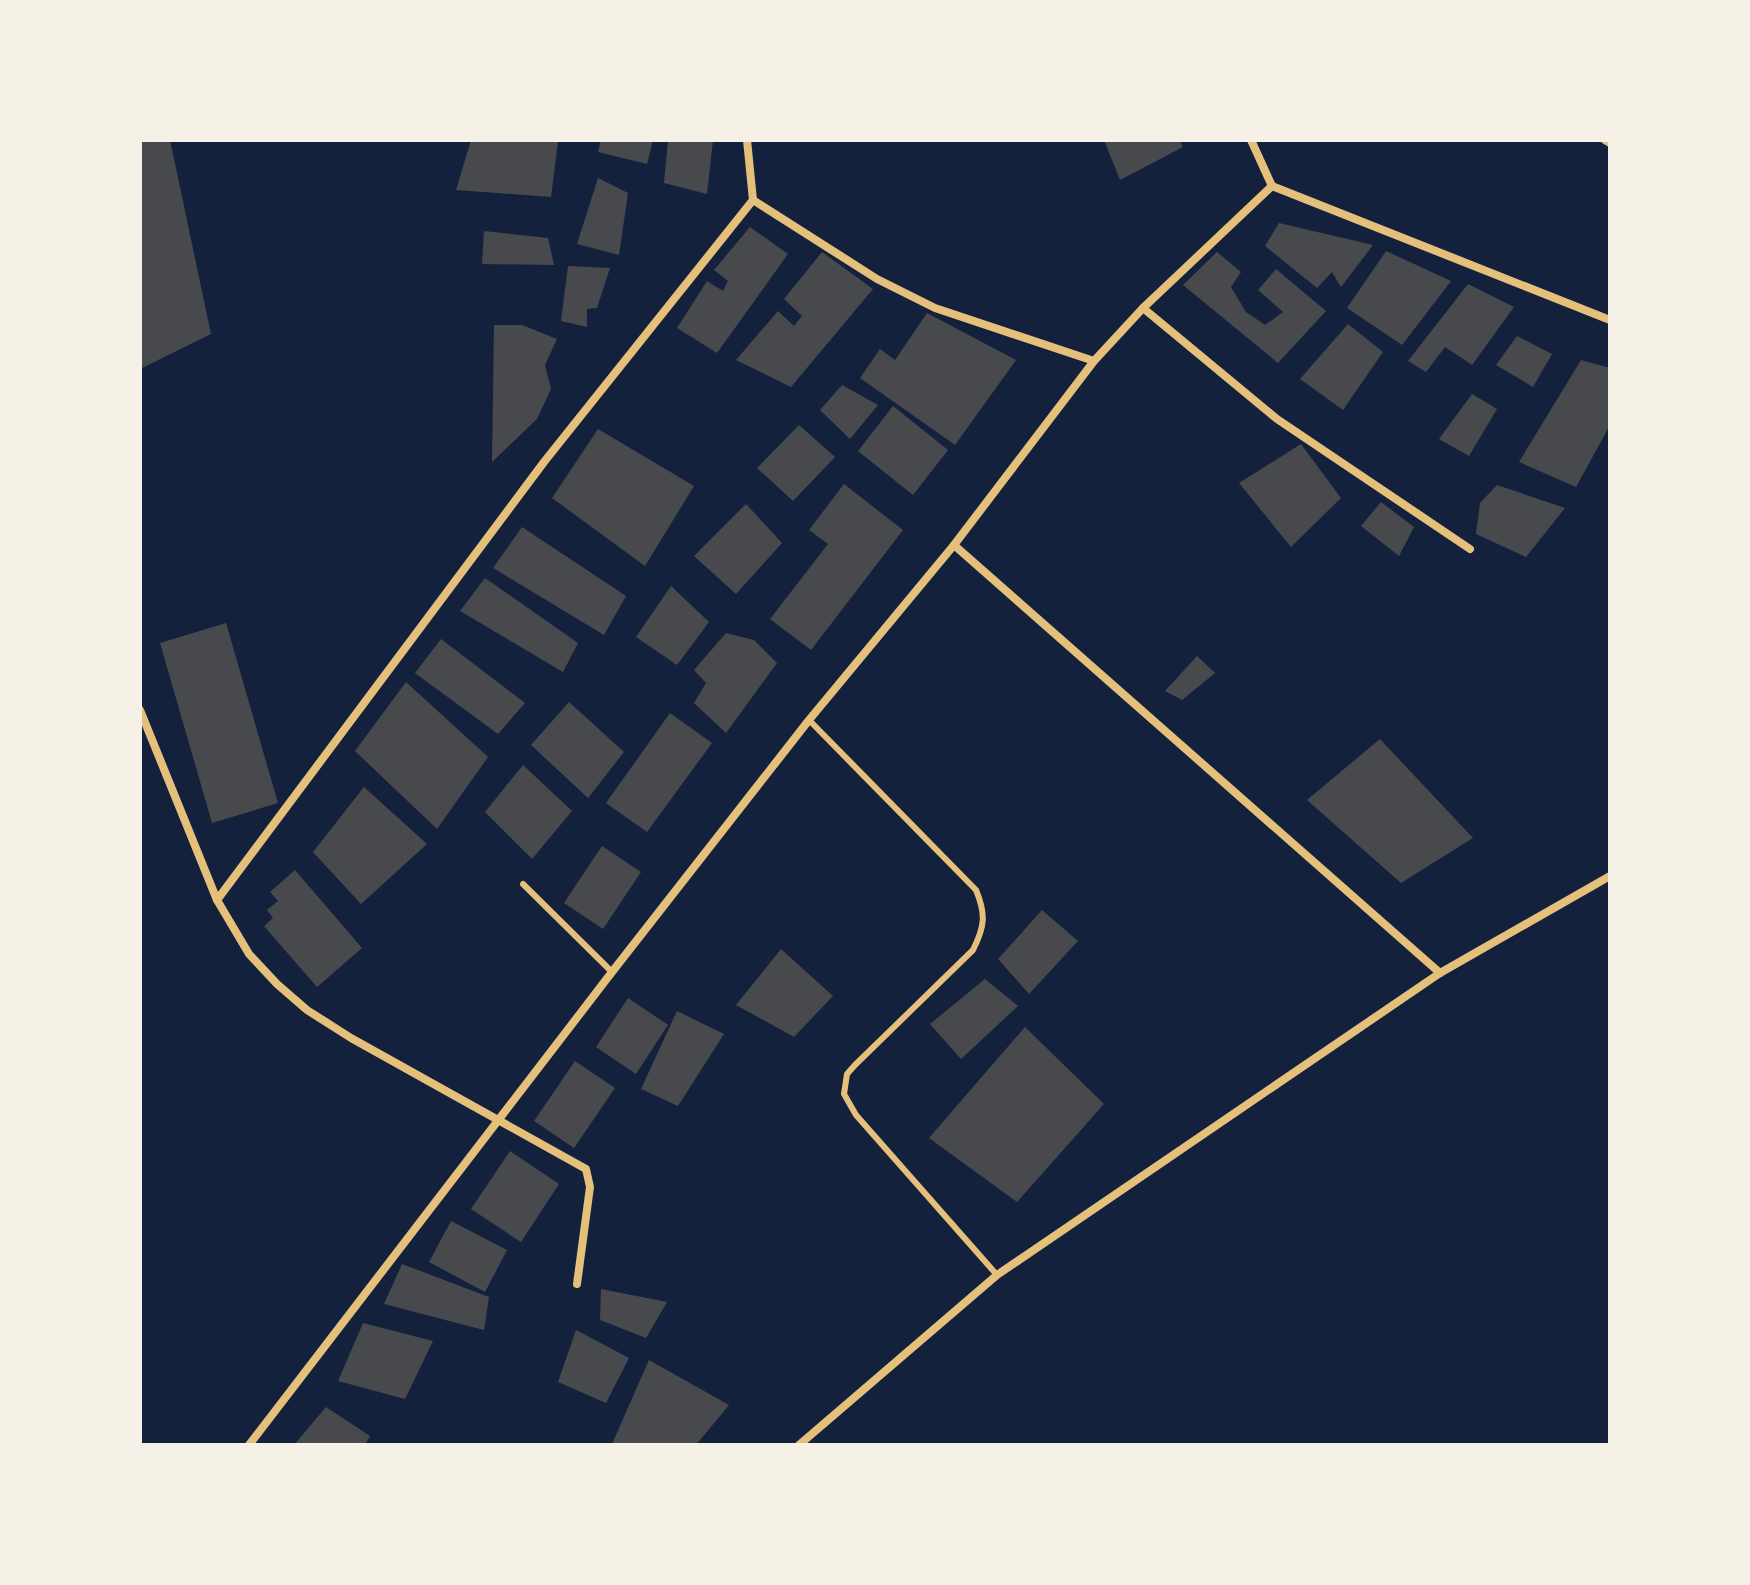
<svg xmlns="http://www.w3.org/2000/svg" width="1750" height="1585" viewBox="0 0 1750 1585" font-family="Poppins,sans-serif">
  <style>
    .building { fill: #48494c }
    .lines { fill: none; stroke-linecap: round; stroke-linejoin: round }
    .service { stroke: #e5c07b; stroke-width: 6 }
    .minor { stroke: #e5c07b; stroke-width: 8 }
  </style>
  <rect width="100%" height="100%" fill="#14213d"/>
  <g class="building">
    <polygon points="140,140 170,140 211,334 140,369"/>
    <polygon points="471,140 558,142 551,197 456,190"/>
    <polygon points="601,140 653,140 647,164 598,152"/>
    <polygon points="668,140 713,140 707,194 664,183"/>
    <polygon points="1104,140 1179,140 1183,147 1120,180"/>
    <polygon points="598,178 628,193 619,255 577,244"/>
    <polygon points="1279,223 1373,245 1341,287 1332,272 1317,288 1265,246"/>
    <polygon points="750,227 788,254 717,353 677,328 707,281 723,291 728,281 714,270"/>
    <polygon points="484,231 548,238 554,265 482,264"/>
    <polygon points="1386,251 1451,281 1402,345 1347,308"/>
    <polygon points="822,252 873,289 791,387 736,360 778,311 794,326 802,316 784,299"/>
    <polygon points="1217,252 1241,272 1231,287 1246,312 1265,325 1283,312 1258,290 1276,269 1326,311 1278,363 1183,285"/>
    <polygon points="568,266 610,268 597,308 587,309 587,327 561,321"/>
    <polygon points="1468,284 1514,307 1472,365 1445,347 1426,372 1408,361"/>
    <polygon points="927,313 1016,360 955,445 860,378 880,349 895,360"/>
    <polygon points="1348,324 1383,352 1343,410 1300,379"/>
    <polygon points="494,325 522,325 557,339 545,365 551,389 537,419 492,462"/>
    <polygon points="1517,336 1552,354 1533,387 1496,365"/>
    <polygon points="1581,360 1610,368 1610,425 1576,487 1519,462"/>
    <polygon points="842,385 878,405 850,439 820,410"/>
    <polygon points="1472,394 1497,409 1469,456 1439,439"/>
    <polygon points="893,406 948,450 913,495 858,451"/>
    <polygon points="799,425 835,457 793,501 757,468"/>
    <polygon points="598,429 694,486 645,566 552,498"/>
    <polygon points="1301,444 1341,498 1291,547 1239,483"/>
    <polygon points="844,484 903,530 811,650 770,619 828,544 809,530"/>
    <polygon points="1497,485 1565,508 1526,557 1476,534 1480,503"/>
    <polygon points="1381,502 1414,527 1399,556 1361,526"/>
    <polygon points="746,504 782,543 736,594 694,556"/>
    <polygon points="522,527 626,596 604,635 493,568"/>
    <polygon points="485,578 578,643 563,672 460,611"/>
    <polygon points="671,586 709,622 677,665 636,637"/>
    <polygon points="226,623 278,803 212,823 160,643"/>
    <polygon points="726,633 754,640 777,663 726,733 694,703 706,683 694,670"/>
    <polygon points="441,639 525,703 498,734 415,673"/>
    <polygon points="1197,656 1215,673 1182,700 1165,691"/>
    <polygon points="406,682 488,757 437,829 355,751"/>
    <polygon points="569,702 624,752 588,798 531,745"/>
    <polygon points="670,713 712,743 647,832 606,803"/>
    <polygon points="1380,739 1473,838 1401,883 1307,800"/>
    <polygon points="523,765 572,811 532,859 485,812"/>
    <polygon points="364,787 427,844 361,904 313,852"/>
    <polygon points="602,846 641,872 603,929 564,903"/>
    <polygon points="295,870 362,948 317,987 264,926 273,918 267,910 278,901 270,892"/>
    <polygon points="1042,910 1078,941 1029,994 998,959"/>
    <polygon points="781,949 833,996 794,1037 736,1005"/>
    <polygon points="985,979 1018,1006 961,1059 930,1024"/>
    <polygon points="628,998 668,1025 636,1074 596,1047"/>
    <polygon points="677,1011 724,1034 678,1106 641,1089"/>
    <polygon points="1025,1027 1104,1104 1017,1202 929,1138"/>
    <polygon points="575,1061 615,1088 574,1148 534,1121"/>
    <polygon points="510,1151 559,1184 521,1242 471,1209"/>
    <polygon points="451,1221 507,1250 485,1292 429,1262"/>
    <polygon points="402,1264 489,1297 484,1330 384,1304"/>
    <polygon points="601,1289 667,1302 646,1338 600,1320"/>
    <polygon points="363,1323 433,1341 405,1399 338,1381"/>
    <polygon points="576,1330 629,1358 606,1403 558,1382"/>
    <polygon points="649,1360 729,1405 696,1445 612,1444"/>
    <polygon points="326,1407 370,1436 365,1445 294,1445"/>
  </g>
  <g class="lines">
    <g class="service">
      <path d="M809 720 976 890C986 914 985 926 973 950L855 1065 847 1074 844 1094 856 1115 997 1275"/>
      <polyline points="523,884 612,972"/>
    </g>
    <g class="minor">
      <polyline points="1251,140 1272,186 1610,320"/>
      <polyline points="1605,140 1610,143"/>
      <polyline points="753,200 877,279 935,308 1094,361"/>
      <polyline points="1143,308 1277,419 1470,549"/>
      <polyline points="954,545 1440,973"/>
      <polyline points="140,710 217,900 249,954 277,984 307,1010 351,1038 586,1169 590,1187 577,1284"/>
      <polyline points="217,900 544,462 753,200 747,140"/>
      <polyline points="249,1445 612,972 809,720 954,545 1094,361 1143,308 1272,186"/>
      <polyline points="799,1445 997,1275 1440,973 1610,876"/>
    </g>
  </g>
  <rect width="1750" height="1585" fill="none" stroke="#f6f1e7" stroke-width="284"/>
</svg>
